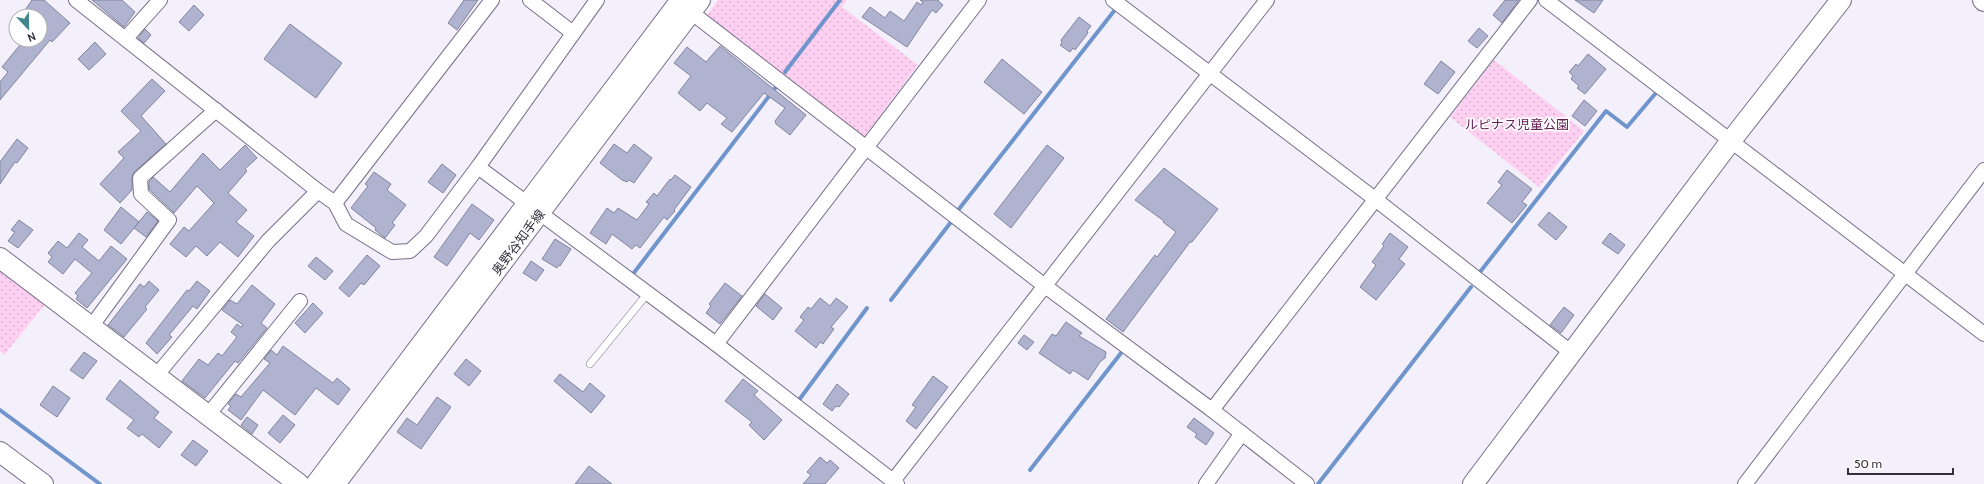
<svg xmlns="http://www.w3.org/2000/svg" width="1984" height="484" viewBox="0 0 1984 484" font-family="Cabin,'Noto Sans JP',sans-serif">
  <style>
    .grass { fill: url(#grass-dots) }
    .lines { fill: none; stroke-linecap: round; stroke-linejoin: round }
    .stream { stroke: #7095cd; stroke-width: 4 }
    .building { fill: #afb3cf; stroke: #81859f }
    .lane-casing { stroke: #766f88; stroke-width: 8 }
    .street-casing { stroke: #766f88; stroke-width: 16 }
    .secondary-casing { stroke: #766f88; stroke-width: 22 }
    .lane { stroke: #fff; stroke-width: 7 }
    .street { stroke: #fff; stroke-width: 14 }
    .secondary { stroke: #fff; stroke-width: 20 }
    .labels { text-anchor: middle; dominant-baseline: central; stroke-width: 3.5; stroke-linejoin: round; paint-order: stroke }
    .park-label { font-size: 13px; fill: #66205a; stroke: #fff }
    .street-label { font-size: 13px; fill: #34313c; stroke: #fff }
  </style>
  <defs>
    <pattern id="grass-dots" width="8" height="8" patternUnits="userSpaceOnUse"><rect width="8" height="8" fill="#fdcff1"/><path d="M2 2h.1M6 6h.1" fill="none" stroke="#d9b2d0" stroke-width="1.8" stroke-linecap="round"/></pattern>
  </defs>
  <rect width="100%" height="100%" fill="#f3f0fc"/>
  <g class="grass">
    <polygon points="718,0 847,0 842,7 918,65 864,137 706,17"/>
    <polygon points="1494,60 1584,131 1539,187 1450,117"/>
    <polygon points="0,270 47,302 4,355 0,351"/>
  </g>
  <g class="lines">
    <g class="stream">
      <polyline points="785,72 840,0"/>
      <polyline points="959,209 1114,11"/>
      <polyline points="1480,272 1606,111 1627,127 1655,94"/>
      <polyline points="633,274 776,87"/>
      <polyline points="891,300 951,222"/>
      <polyline points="799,400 867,308"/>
      <polyline points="0,410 100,484"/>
      <polyline points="1030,470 1121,353"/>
      <polyline points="1318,484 1471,287"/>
    </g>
  </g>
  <g class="building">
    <polygon points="32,0 44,0 70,23 52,42 50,40 0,100 0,82 8,72 2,67 24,40 40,40 40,16 21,16"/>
    <polygon points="92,0 122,0 135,12 124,27"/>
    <polygon points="464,0 478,0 457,30 448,23"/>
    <polygon points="920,0 939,0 938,1 943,5 936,13 932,10 907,47 862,17 870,7 885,18 890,11 904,21 917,2 921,5 923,2"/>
    <polygon points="1505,0 1519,0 1502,23 1493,15"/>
    <polygon points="1575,0 1603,0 1594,13"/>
    <polygon points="194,5 204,15 189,31 179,22"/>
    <polygon points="1079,17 1091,26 1087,31 1088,33 1075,50 1073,48 1070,52 1060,45 1062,43 1061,40"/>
    <polygon points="290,24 342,63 316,98 264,59"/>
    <polygon points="1479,28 1488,36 1477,48 1468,41"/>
    <polygon points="145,29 151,35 144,43 138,38"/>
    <polygon points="95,42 106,54 89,70 78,59"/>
    <polygon points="720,46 806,115 790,135 776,124 775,121 785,108 764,93 732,132 721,124 727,118 707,103 700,111 678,93 691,76 674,63 687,47 706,62"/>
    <polygon points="1588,54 1606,69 1585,94 1577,88 1579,86 1571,79 1573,76 1569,72 1576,64 1578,66"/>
    <polygon points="1002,59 1042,92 1024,114 984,82"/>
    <polygon points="1441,61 1455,72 1438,94 1424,84"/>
    <polygon points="152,79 165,91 141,116 166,144 134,172 132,178 132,190 120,203 100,184 124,158 118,152 141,131 121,111"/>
    <polygon points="1584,100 1597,111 1585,126 1572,116"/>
    <polygon points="17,139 28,148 17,163 15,162 0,184 0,162"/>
    <polygon points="614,144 627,153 634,144 652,158 634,183 629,180 627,182 622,180 600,163"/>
    <polygon points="245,145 257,158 245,169 247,171 228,193 247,210 236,222 254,236 238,257 220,242 207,256 196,246 186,257 170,244 184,227 189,231 214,203 197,186 174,213 149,189 149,182 153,177 170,192 203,153 220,170"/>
    <polygon points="1047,145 1064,158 1011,228 994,214"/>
    <polygon points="442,164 456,175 443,193 428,182"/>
    <polygon points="1164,168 1218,209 1192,242 1190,242 1123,332 1106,319 1155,255 1157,257 1176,232 1163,222 1164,221 1135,200"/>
    <polygon points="1507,170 1532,189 1522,202 1527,205 1512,223 1487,203 1502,185 1498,182"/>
    <polygon points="374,172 391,184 387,190 406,205 392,223 395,225 385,238 375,230 376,228 351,208 368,186 365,184"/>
    <polygon points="675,175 691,187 674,210 675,211 667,220 664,217 640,248 636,245 632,249 612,234 606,244 590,233 607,208 614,213 618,208 637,220 649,204 646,202 654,193 657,196 670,179 671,180"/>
    <polygon points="472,204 494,220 479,240 470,233 447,266 434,257"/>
    <polygon points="121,207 139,222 121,244 104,230"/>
    <polygon points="147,212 158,221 146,237 134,228"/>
    <polygon points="1549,212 1567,227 1556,240 1538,225"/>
    <polygon points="19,220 33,230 18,248 8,241 15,232 11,230"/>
    <polygon points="79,233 88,240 82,247 99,261 111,246 127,259 87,308 76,299 78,296 75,293 92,273 75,259 63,274 48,262 52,257 48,253 58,241 67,248"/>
    <polygon points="1390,233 1408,247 1399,259 1405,264 1376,300 1360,287 1376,265 1372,262 1384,246 1382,244"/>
    <polygon points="1610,233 1625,245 1618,254 1602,243"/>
    <polygon points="555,239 571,249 560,266 559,265 557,268 542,259"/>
    <polygon points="367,255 380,266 364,285 361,283 349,297 339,288"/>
    <polygon points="316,257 333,271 325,280 308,266"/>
    <polygon points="531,261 544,270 536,281 523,273"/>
    <polygon points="149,281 159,290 145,307 147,309 124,337 108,325 140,284 144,287"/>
    <polygon points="197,281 210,291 197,309 193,306 169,335 172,337 157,354 146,343 187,290 189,291"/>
    <polygon points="725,283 742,296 720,324 706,313 711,306 709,304"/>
    <polygon points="252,285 275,304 261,323 267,328 238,363 235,361 205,398 182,381 199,359 208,365 218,353 222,356 237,337 231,332 237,324 241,327 243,325 222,310 230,300 237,304"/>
    <polygon points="765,294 782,308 773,320 756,306"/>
    <polygon points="820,298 830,306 836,298 848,307 831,327 834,329 823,344 820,342 816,348 795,331 804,320 800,317 808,307 811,309"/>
    <polygon points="313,303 323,313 305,333 295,323"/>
    <polygon points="1564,307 1574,315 1561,333 1550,325"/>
    <polygon points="1066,322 1082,333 1079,336 1106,352 1105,358 1100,362 1088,380 1073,370 1070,374 1039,353 1052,334 1056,336"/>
    <polygon points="1024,335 1034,342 1027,350 1018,343"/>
    <polygon points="283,346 333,383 337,378 350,389 338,405 316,388 295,415 263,390 241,420 228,410 231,406 228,404 236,394 241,397 270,363 264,359 271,350 277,355"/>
    <polygon points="84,352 97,361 83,379 70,370"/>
    <polygon points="466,359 481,371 469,386 454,374"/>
    <polygon points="560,374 583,392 590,383 605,396 591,413 554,381"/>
    <polygon points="933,376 948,387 916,429 906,421 916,407 912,405"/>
    <polygon points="743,379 758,391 754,395 782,420 764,440 749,425 752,422 725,401"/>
    <polygon points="120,380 159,412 154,418 172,432 159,448 142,434 139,437 127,428 134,420 106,399"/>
    <polygon points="837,384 849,394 839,407 836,406 832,411 823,404"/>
    <polygon points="53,386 70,398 57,417 40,405"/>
    <polygon points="437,397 451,407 421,449 397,432 407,418 417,425"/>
    <polygon points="283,415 295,425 280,443 268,433"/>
    <polygon points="247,417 258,425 252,434 241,425"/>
    <polygon points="1194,418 1214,433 1206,445 1195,437 1197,434 1187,427"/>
    <polygon points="193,440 208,451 196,466 181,455"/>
    <polygon points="820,457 827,463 830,460 839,468 825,484 803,484 811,475 807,472"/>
    <polygon points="589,466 612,484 575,484"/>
  </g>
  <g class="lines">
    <g class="lane-casing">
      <polyline id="lane" points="590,364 648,293"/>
    </g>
    <g class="street-casing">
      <g id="street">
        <polyline points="76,0 318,191 335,203 346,224 392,252 410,251 426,236 478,167 597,0"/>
        <polyline points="530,0 573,33"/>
        <polyline points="1113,0 1375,199 1572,353"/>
        <polyline points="1546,0 1984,334"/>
        <polyline points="683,6 1045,286 1212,410 1307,484"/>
        <polyline points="126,38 160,0"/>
        <polyline points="478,167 716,344 897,484"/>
        <polyline points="335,203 492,0"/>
        <polyline points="91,327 169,220 141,194 140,178 216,110"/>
        <polyline points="716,344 979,0"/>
        <polyline points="156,376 268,241 318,191"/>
        <polyline points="1212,410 1530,0"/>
        <polyline points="208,415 300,301"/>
        <polyline points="893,481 1267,0"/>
        <polyline points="1206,484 1242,433"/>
        <polyline points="1745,484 1984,170"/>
      </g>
    </g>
    <g class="secondary-casing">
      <g id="secondary">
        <polyline points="1983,0 1984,1"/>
        <polyline points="0,258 299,484"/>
        <polyline points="0,452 43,484"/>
        <polyline points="316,484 681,0"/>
        <polyline points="335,484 700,0"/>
        <polyline points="1473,484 1730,142 1841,0"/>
      </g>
    </g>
    <use href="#lane" class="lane"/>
    <use href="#street" class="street"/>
    <use href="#secondary" class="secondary"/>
  </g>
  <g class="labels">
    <g class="park-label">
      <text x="1517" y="124">ルピナス児童公園</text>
    </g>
    <g class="street-label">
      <text transform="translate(518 242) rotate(-53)">奥野谷知手線</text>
    </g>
  </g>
  <g transform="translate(28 28) rotate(158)"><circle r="19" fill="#ffffff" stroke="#aeadb1"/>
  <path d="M0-3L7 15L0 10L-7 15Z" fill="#3f878b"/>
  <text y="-6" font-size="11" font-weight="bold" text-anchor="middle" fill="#34313c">N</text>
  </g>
  <path d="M1848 468v6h105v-6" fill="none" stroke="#34313c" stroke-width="2"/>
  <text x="1854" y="468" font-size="12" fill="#34313c" stroke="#ffffff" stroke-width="3" paint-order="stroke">50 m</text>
</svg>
